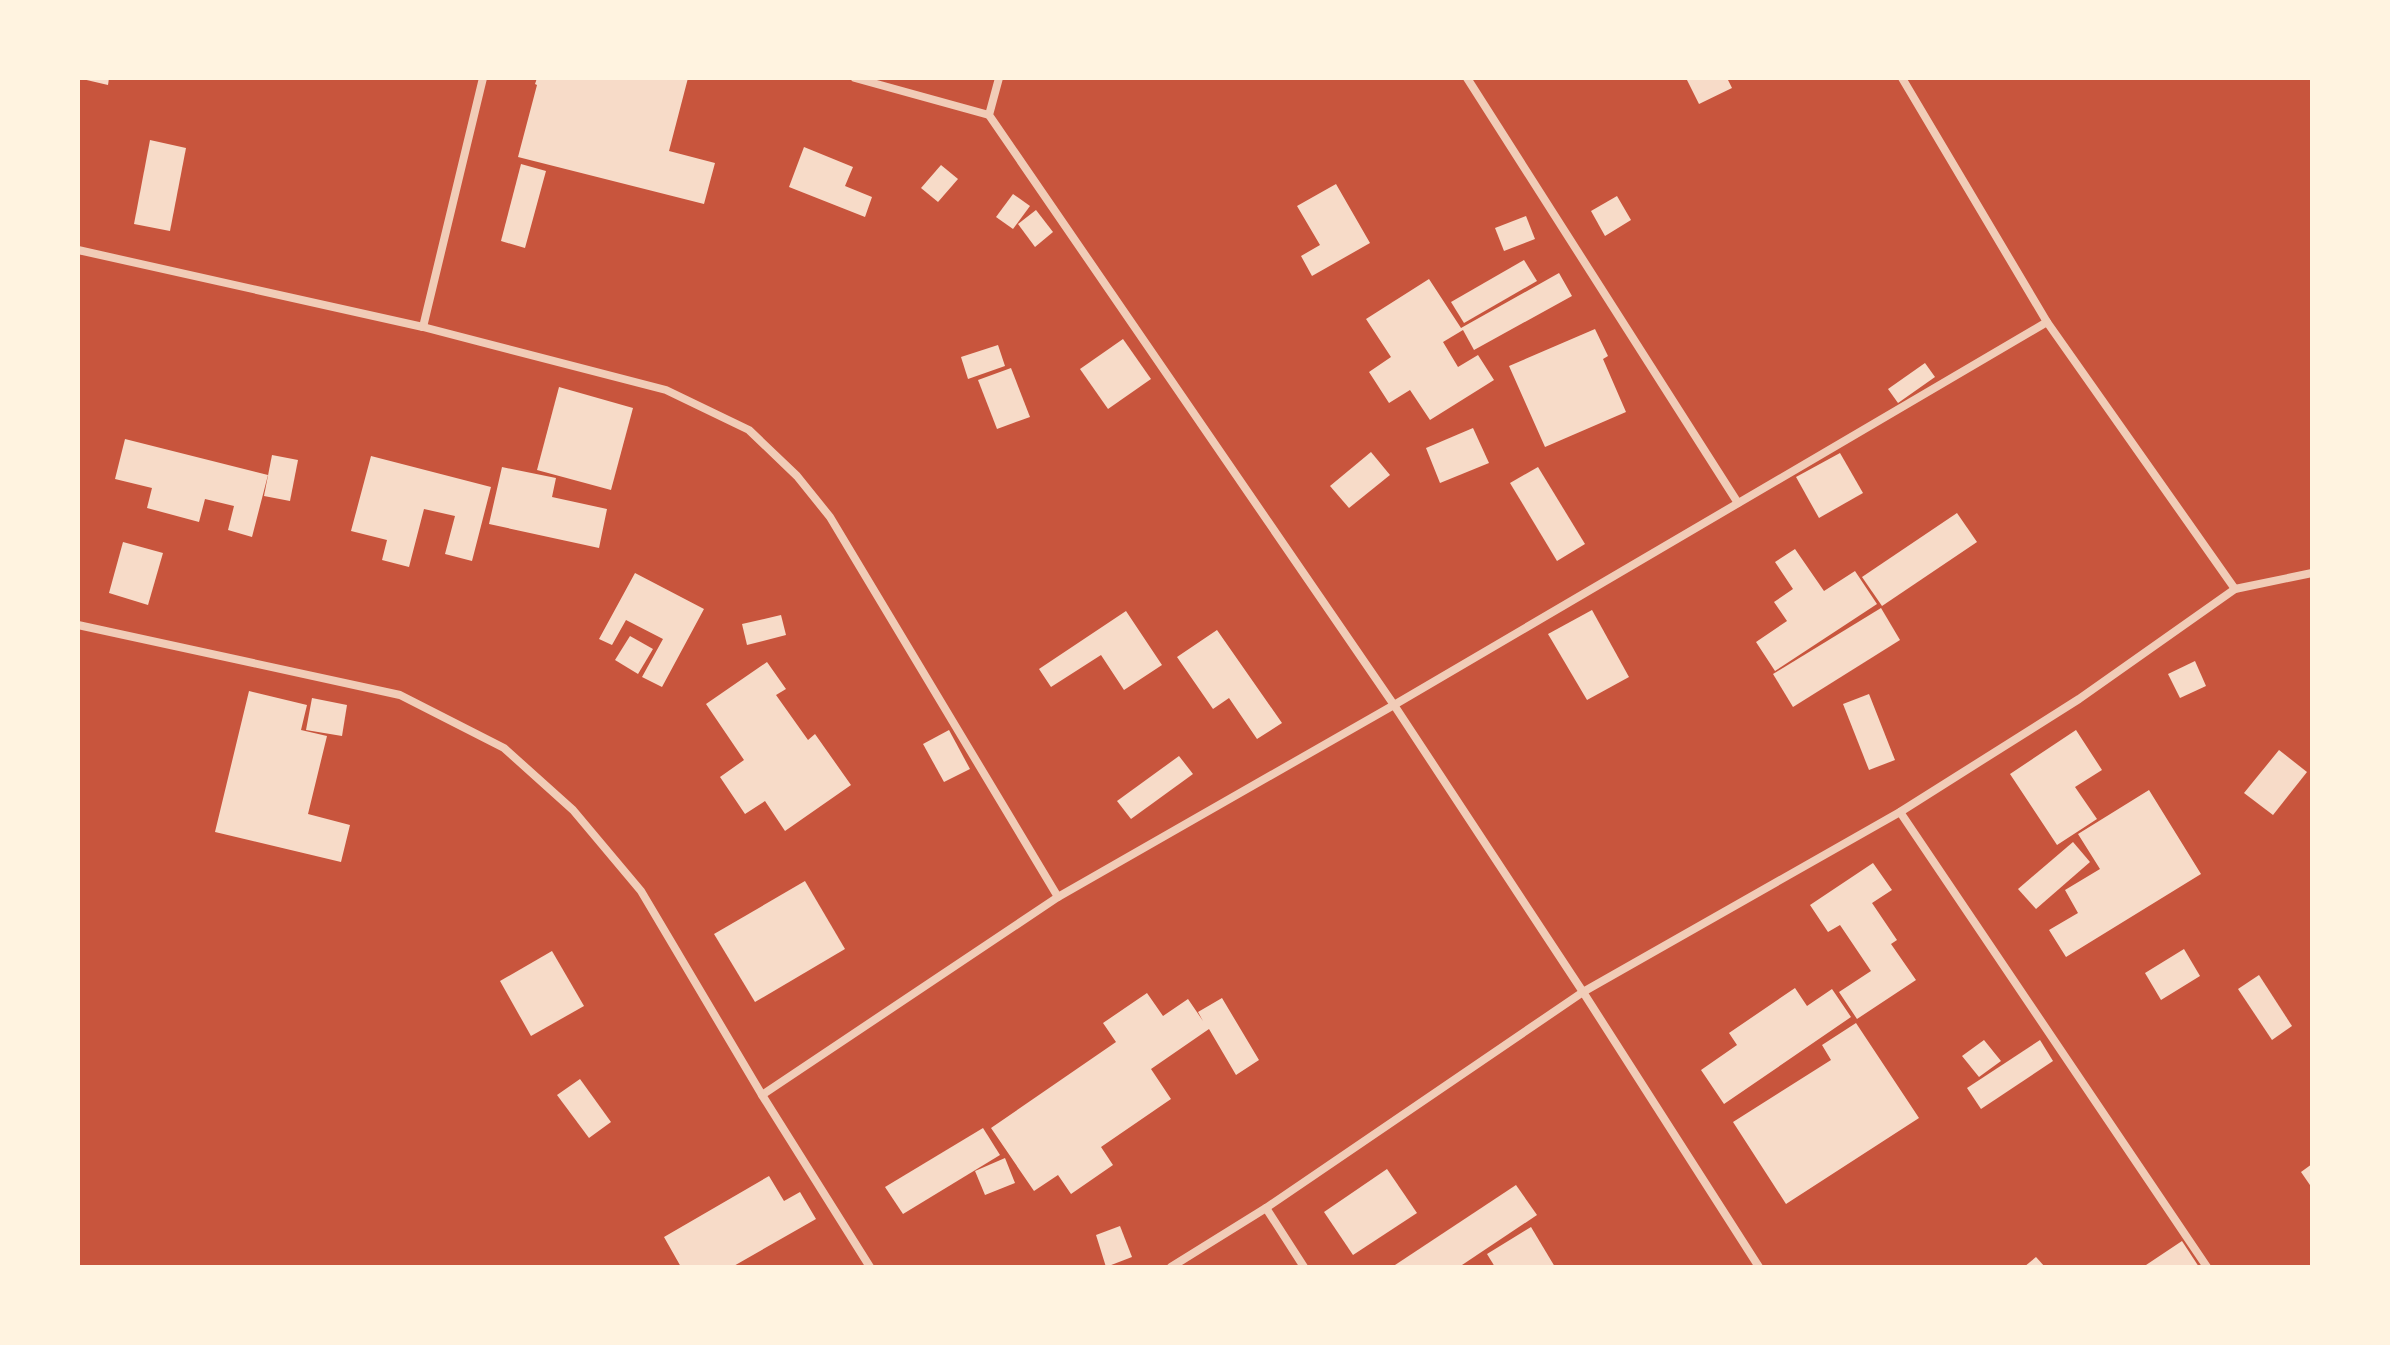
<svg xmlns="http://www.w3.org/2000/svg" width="2390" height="1345" viewBox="0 0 2390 1345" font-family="'Source Serif 4',serif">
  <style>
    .building { fill: #f7dbc8 }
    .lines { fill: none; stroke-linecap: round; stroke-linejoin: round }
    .minor { stroke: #f1ccb7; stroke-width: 8 }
  </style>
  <rect width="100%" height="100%" fill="#c8553d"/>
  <g class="building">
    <polygon points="78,78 109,78 108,85"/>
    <polygon points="537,78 688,78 669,151 715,163 704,204 518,157 537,85 535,84"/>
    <polygon points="1686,78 1727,78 1732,88 1699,104"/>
    <polygon points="150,140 186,148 170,231 134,224"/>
    <polygon points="804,147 853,167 845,186 872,197 865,217 789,187"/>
    <polygon points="521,164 546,171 525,248 501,241"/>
    <polygon points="941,165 958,179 938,202 921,188"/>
    <polygon points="1336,184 1370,243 1312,276 1301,256 1320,245 1297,206"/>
    <polygon points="1013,194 1030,206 1013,229 996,217"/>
    <polygon points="1617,196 1631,220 1605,236 1591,211"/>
    <polygon points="1036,210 1053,232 1035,247 1018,224"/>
    <polygon points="1526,216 1535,239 1504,251 1495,228"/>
    <polygon points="1524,260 1537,281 1464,323 1451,302"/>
    <polygon points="1559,273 1572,296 1474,350 1463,330 1443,342 1458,367 1478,355 1494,380 1430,420 1410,390 1389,403 1369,372 1391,357 1366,319 1429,279 1461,328"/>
    <polygon points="1595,329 1608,356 1603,359 1626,412 1545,447 1509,366"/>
    <polygon points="1123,339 1151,379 1108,409 1080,369"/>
    <polygon points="998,345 1005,366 968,379 961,357"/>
    <polygon points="1925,363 1935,377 1898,403 1888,389"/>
    <polygon points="1011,368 1030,417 997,429 978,380"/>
    <polygon points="559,387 633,408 611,490 537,470"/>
    <polygon points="1473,428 1489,463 1440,483 1426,448"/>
    <polygon points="125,439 268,475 252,537 228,530 234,506 205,499 199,522 147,508 152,488 115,479"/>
    <polygon points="1371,452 1390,475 1349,508 1330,486"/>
    <polygon points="1840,453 1863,493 1819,518 1796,477"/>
    <polygon points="272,455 298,460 290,501 264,496"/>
    <polygon points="371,456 491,487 472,561 445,554 455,516 424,509 409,567 382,560 387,540 351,531"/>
    <polygon points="502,467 556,478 552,497 607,509 599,548 489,524"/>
    <polygon points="1538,467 1585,544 1557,561 1510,483"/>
    <polygon points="1957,513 1977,542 1882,606 1862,577"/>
    <polygon points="123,542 163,553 148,605 109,593"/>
    <polygon points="1795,549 1824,591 1855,571 1877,604 1775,671 1756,642 1787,621 1774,602 1793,589 1775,562"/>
    <polygon points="635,573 704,609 662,687 642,677 663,639 626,620 612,645 599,639"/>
    <polygon points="1881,608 1900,640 1793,707 1773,674"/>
    <polygon points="1592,610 1629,677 1587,700 1548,634"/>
    <polygon points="1126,611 1162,665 1124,690 1101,655 1051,687 1039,669"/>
    <polygon points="781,615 786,635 747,645 742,624"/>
    <polygon points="1217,630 1282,723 1257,739 1229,698 1213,709 1177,657"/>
    <polygon points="630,636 653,649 638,674 615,660"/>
    <polygon points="2195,661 2206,686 2180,698 2168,674"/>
    <polygon points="767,662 786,689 776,695 808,740 815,734 851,785 785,831 765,801 745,814 720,777 744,760 706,704"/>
    <polygon points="249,691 307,705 301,730 327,736 308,814 350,825 341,862 215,832"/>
    <polygon points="1869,694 1895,760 1869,770 1843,704"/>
    <polygon points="312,698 347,705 342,736 306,730"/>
    <polygon points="949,730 970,769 944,782 923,744"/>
    <polygon points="2076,730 2102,770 2075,787 2097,819 2057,845 2010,774"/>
    <polygon points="2279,750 2307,772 2273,815 2244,793"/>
    <polygon points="1179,756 1193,774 1131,819 1117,801"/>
    <polygon points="2149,790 2201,874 2066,957 2049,930 2078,913 2065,890 2100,869 2078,834"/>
    <polygon points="2073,842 2090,862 2036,909 2018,889"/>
    <polygon points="1873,863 1892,890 1872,903 1897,940 1891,944 1916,980 1857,1019 1839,992 1871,971 1840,925 1828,932 1810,905"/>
    <polygon points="805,881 845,949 755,1002 714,934"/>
    <polygon points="2184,949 2200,976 2161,1000 2145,973"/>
    <polygon points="552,951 584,1006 531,1036 500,981"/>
    <polygon points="2259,975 2292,1026 2272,1040 2238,989"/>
    <polygon points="1795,988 1807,1006 1832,989 1851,1017 1724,1104 1701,1070 1737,1045 1729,1033"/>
    <polygon points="1147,993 1163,1016 1188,999 1203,1021 1198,1012 1222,998 1259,1060 1236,1075 1209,1029 1151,1069 1171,1099 1101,1147 1113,1165 1071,1194 1058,1175 1034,1191 991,1128 1116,1042 1103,1023"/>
    <polygon points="1856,1023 1919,1118 1786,1204 1733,1122 1831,1060 1822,1045"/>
    <polygon points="1984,1040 2001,1061 1979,1077 1962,1056"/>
    <polygon points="2040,1040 2053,1061 1981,1109 1967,1088"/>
    <polygon points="580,1079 611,1122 589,1138 557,1095"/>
    <polygon points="983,1128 1000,1155 903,1214 885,1187"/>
    <polygon points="1005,1158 1015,1183 985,1195 975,1171"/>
    <polygon points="2312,1164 2312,1188 2301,1172"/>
    <polygon points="1387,1169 1417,1213 1353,1255 1324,1212"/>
    <polygon points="769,1176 784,1201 800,1192 816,1219 732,1267 681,1267 664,1237"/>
    <polygon points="1516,1185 1537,1215 1459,1267 1392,1267"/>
    <polygon points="1120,1226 1132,1257 1106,1267 1096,1235"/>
    <polygon points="1531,1227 1555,1267 1495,1267 1487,1254"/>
    <polygon points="2182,1241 2199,1267 2143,1267"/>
    <polygon points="2036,1257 2045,1267 2024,1267"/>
  </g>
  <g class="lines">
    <g class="minor">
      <polyline points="855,78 989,115"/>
      <polyline points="999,78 989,115 1394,705 1583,992 1759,1267"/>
      <polyline points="1467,78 1738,503"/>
      <polyline points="1902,78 2047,322 2235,589"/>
      <polyline points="78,250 423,327 666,390 749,430 797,476 830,517 1058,897"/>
      <polyline points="423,327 483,78"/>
      <polyline points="78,625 400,695 504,748 573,810 641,891 762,1095 870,1267"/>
      <polyline points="1900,812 2207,1267"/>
      <polyline points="762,1095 1058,897 1394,705 2047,322"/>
      <polyline points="1266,1208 1583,992 1900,812 2079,699 2235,589 2312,573"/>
      <polyline points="1171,1267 1266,1208 1304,1267"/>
    </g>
  </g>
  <rect width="2390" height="1345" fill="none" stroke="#fff3e0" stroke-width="160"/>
</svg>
